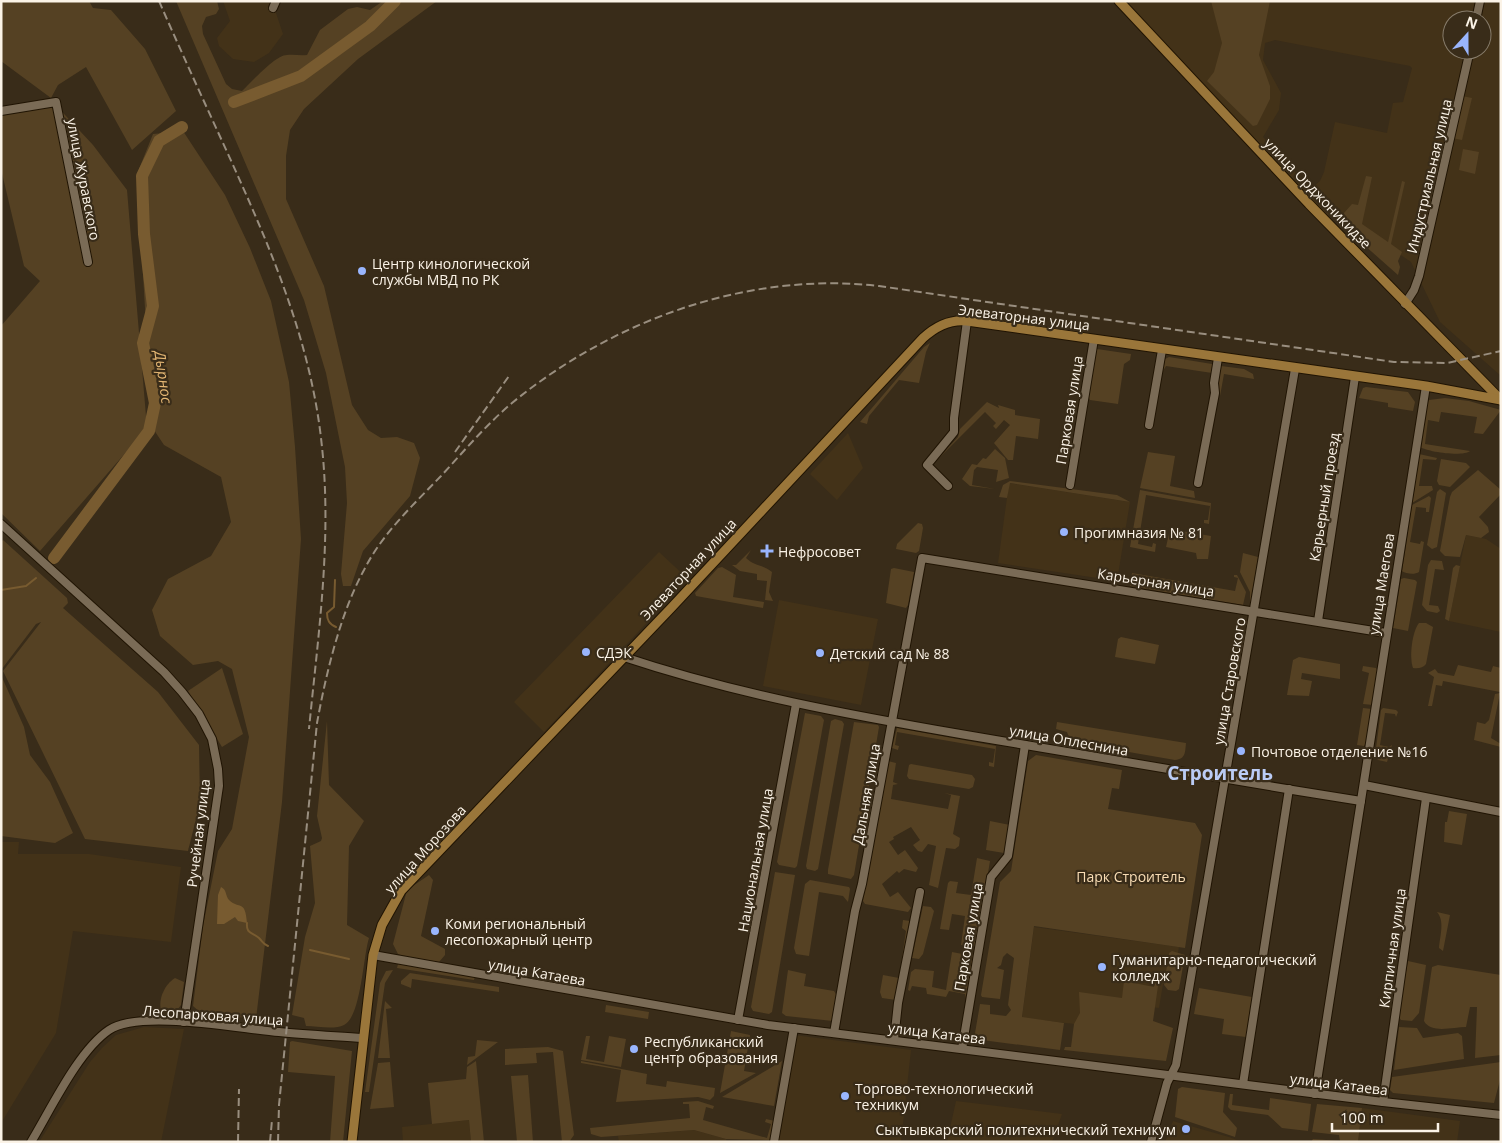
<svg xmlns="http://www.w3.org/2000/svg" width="1502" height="1143" viewBox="0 0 1502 1143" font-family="'Open Sans',sans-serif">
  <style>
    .built { fill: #433218; fill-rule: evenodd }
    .green { fill: #554123 }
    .water { fill: #785b30 }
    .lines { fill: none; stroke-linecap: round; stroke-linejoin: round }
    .stream { stroke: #785b30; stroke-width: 2 }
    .river { stroke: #785b30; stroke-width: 12 }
    .minor-casing { stroke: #201403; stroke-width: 10 }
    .major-casing { stroke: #201403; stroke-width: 11 }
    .minor { stroke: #7a6b56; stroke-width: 8 }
    .major { stroke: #9a763a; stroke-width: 9 }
    .rail { stroke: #998e7f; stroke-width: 2; stroke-dasharray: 8 4; stroke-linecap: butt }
    .poi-dot { fill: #99b5fd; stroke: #392c19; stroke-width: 2 }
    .labels { text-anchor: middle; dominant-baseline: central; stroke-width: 4.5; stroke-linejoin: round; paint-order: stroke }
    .street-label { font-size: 14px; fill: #fbf3e7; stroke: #392c19 }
    .poi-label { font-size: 14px; fill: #fbf3e7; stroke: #392c19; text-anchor: start }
    .park-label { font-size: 14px; fill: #f9ddb5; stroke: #392c19 }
    .water-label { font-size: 15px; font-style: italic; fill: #e4b673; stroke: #392c19 }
    .district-label { font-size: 19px; font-weight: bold; fill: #bbccf5; stroke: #392c19 }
  </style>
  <rect width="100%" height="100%" fill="#392c19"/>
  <g class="built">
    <polygon points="223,1 272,1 283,34 269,53 254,62 233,59 219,46 217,38 230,21"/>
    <path d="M1125 1H1501V376L1440 322 1411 262 1355 224 1324 214ZM1452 20H1482V50H1452ZM1275 40 1410 66 1412 68 1403 102 1393 103 1387 133 1335 122 1324 172 1320 181 1314 186 1309 187 1263 137 1279 110 1281 93 1263 60 1265 43Z"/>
    <polygon points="848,433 863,468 837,500 810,474"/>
    <polygon points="1009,483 1130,502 1117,581 998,563"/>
    <polygon points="1466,535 1486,539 1501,549 1501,632 1449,621"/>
    <polygon points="659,552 688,579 544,732 514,702"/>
    <polygon points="779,600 878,619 861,705 763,686"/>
    <polygon points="1,842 19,842 18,854 89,854 181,867 171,942 73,931 56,1033 1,1123"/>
    <polygon points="1034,927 1179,947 1172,985 1163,984 1159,1008 1104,1001 1101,1027 1022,1018"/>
    <polygon points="144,1027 184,1029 161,1142 39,1142 90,1062 102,1048 116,1035"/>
    <polygon points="794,1035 911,1050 901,1142 778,1142"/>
    <polygon points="956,1101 1062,1114 1052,1142 947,1142"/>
    <polygon points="1362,1108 1460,1121 1457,1142 1358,1142"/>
    <polygon points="469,1120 471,1142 403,1142 402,1127"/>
    <polygon points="1173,1121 1229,1137 1242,1142 1165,1142"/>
    <polygon points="694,1130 726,1139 727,1142 619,1142 618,1136"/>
  </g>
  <g class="green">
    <polygon points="1,1 89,1 93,8 111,10 145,49 176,111 132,150 86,67 58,85 51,98 1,61"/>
    <path d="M176 1H217L219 9 216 14 206 17 202 26 203 34 226 84 232 89 242 91C252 82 275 55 287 55 294 54 300 56 307 55L320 30 348 9 357 7 370 10 383 1H437L358 59 304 109 290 130 286 156V199L324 286 352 405 368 430 381 438 397 437 414 443 420 458 410 496 363 551 351 586H343L341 574 347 503 345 467 326 373 304 300Z"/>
    <polygon points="1211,1 1270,1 1259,55 1270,86 1270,99 1257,125 1253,126 1207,81 1214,72 1222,43"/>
    <polygon points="1462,96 1472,98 1462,140 1452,138"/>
    <polygon points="52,101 93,145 127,190 147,428 40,551 1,513 1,326 40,281 24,266 1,169 1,111"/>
    <polygon points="183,131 225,195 250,248 271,301 289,382 295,447 301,539 282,802 256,1019 201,1013 193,1006 203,926 218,851 232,829 249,737 232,669 218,661 193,665 160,636 152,610 168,579 211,556 231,522 221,477 164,445 150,424 147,342 137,174 153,134"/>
    <polygon points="1463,149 1479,152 1475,174 1459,170"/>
    <polygon points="1366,176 1372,177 1362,224 1388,242 1402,181 1405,182 1391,244 1402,252 1398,261 1400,267 1398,275 1337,221 1352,204 1358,205"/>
    <polygon points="930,343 926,352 919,383 899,380 869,416 867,424 860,422 924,347"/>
    <polygon points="1097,349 1131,354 1130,360 1124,364 1118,404 1090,400 1088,396"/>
    <polygon points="1169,357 1212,364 1212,373 1166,366 1163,371 1165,359"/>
    <polygon points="1221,366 1244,369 1253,374 1254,379 1224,374 1220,396 1218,383"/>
    <polygon points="1366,387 1408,392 1415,402 1413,411 1388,407 1388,403 1359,398 1363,388"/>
    <path d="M1445 398 1469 401 1501 410 1483 434 1474 433 1477 417 1441 412 1439 422 1428 420 1425 444 1470 451C1463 457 1428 452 1420 447L1426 405 1429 400Z"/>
    <polygon points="987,402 999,408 998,405 1015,410 1015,415 1040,419 1038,439 1016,436 1013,460 1008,460 994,443 1010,425 1004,420 996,429 993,426 996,423 985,412 936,461 958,437 960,429"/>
    <polygon points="995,449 1005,458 1009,478 996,482 998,470 977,467 974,470 972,485 995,489 970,486 962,479 972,464 977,465 983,458 986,459"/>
    <polygon points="1148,452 1175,456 1170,486 1194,491 1195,498 1140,488"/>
    <polygon points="1419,454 1437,458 1436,460 1423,459 1419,486 1432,486 1433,490 1412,503 1415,487 1413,485"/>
    <polygon points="1441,459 1466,463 1470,467 1450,487 1439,485 1437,481"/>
    <polygon points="1478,470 1501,490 1501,494 1479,517 1488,527 1489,532 1481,538 1466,535 1460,557 1445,556 1440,551 1450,497 1452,492"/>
    <polygon points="1010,481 1117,495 1130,502 1010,483 1007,498 999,497 1003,485"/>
    <polygon points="1440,489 1446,493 1437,547 1432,549 1427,545 1437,492"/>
    <polygon points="1140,490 1211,503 1209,524 1204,523 1204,520 1208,520 1210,506 1146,495 1138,544 1152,547 1153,543 1156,544 1155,552 1130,547"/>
    <path d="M1429 496 1431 498 1429 512H1426V508L1416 507 1410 542 1420 544 1421 541 1424 542 1419 572C1415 575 1406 574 1402 571L1412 505Z"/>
    <polygon points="918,523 922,524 923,528 919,551 916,553 896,549 897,544"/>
    <polygon points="1170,529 1211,536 1208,559 1197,559 1196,553 1166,547"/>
    <polygon points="3,540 67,598 68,603 63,608 158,692 199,745 200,803 188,851 85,839 3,671 41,622 36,624 1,670 1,542"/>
    <path d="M751 550 746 558C754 566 764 565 772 572L769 592 773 601 765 600 767 581 757 580V574L740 571 732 565H736Z"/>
    <polygon points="1243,553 1258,557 1250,606 1250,592 1240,572"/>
    <polygon points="1431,560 1442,561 1444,570 1435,569 1429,605 1438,606 1440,611 1437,613 1427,611 1422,605 1428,565"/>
    <polygon points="1456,565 1460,566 1449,621 1445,619 1453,568"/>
    <polygon points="722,567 736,575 733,597 764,602 763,608 696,596 695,593 718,568"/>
    <polygon points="894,568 914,572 908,605 906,608 886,603 891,569"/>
    <polygon points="1132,573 1235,591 1238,578 1234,577 1234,575 1237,575 1246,592 1243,605 1130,586"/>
    <polygon points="1404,578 1415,580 1417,582 1408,631 1393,628 1401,579"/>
    <path d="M1419 623H1426L1433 627 1426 664C1423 668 1418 669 1413 668 1409 657 1412 632 1419 623Z"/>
    <polygon points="1121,637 1159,645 1155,664 1115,657 1118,639"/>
    <polygon points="1299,657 1340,664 1340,679 1302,673 1301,679 1312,681 1309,696 1287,695 1293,660"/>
    <polygon points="1458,665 1491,672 1493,666 1501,668 1500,692 1443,681 1442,686 1436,685 1432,706 1428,706 1434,677 1428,673 1435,669 1438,673 1454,676"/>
    <polygon points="1363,666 1376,668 1378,671 1373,705 1363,704 1369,673 1362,671"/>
    <polygon points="222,668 243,734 222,747 188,691"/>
    <polygon points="1,675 24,727 30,755 50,782 73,833 55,843 1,836"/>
    <polygon points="1500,693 1491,738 1501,744 1501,747 1474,740 1477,722 1485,724 1489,720 1495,694"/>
    <polygon points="1363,708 1372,709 1366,743 1364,746 1357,745"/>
    <polygon points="1383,708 1396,710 1398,712 1396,717 1395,714 1385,713 1380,745 1389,747 1392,745 1387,762 1378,760 1375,756 1381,710"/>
    <polygon points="805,713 821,716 824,720 797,866 795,868 779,865 777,862"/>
    <polygon points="835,719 842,721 844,724 818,869 815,871 807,869 806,866 831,721"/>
    <path d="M327 721 329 785 364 821 349 846 347 925 369 938C363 957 361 1017 344 1025 334 1030 317 1026 306 1026L304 1018 292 1015 305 937 315 903 310 846 321 841 322 838 317 816Z"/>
    <polygon points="854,722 878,725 879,727 854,875 851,879 828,874 828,870"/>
    <path d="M1057 722 1186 743C1185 752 1186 759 1175 760L1071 742 1067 732 1056 729Z"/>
    <polygon points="897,728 996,746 994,767 989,766 989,762 993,763 995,749 897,732 895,745 899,746 898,750 892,748"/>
    <polygon points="1036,755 1122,770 1119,789 1112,788 1108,809 1195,823 1202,835 1185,948 1034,926 1022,1017 1064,1023 1060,1050 974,1039 980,1004 990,1005 990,1014 1006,1016 1011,1010 1008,1005 1014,958 1007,953 1003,957 1001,965 997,968 1004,970 1000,999 982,997 981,995 1000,882 1011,871 1028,761"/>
    <polygon points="888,761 896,763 893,782 898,784 893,785 891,799 948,809 951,795 944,793 960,796 953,834 960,838 959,846 955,849 946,848 938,888 929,885 936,846 928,844 922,852 918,851 913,845 920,840 911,827 893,837 894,839 889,842 898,855 905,850 918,868 916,872 904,869 899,873 897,871 882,884 890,897 898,892 911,908 908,912 865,904 863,901"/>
    <polygon points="911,764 972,775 975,779 973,787 969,789 909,779 907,776 909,765"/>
    <polygon points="1449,811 1467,814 1462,845 1444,842 1445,822 1447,822"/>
    <polygon points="990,821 1010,825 1004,853 986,850"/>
    <polygon points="977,858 990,861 976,945 973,947 961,945 965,916 952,914 949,930 940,929 948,883 950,881 958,882 956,893 971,895"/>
    <polygon points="775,872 795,875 772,1012 769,1014 753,1011 751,1007"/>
    <polygon points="429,875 433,880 421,936 445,949 445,955 439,962 403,956 398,954 393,944 407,890"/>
    <polygon points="810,880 849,887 850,889 848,902 843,896 819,892 809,956 796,954 794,948 805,884"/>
    <polygon points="923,906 931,907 934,911 923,954 919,959 912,958"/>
    <path d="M1437 912 1450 915 1443 951 1439 948C1440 936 1445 921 1437 912Z"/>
    <polygon points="903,920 910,921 912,924 896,1000 882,998 880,992 883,975 899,978 906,931 902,928"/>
    <polygon points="1172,951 1185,955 1179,989 1176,991 1168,990 1164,985 1169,953"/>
    <polygon points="952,952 973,956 966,999 965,994 949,991 946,997 927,994 926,988 912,986 910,991 908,990 911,972 915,969 934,971 932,987 946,990"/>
    <polygon points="1408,961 1426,965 1419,1013 1412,1021 1401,1020 1398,1016"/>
    <polygon points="398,964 475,976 474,980 397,968"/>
    <path d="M1438 965 1501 975V1055L1475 1058 1477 1007H1470L1466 1027C1453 1027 1431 1034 1424 1021L1432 967Z"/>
    <polygon points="393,970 385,983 369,1092 365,1092 380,983 386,971"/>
    <polygon points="788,970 806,974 804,986 834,991 837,996 833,1021 786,1016 782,1013"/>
    <polygon points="410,973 499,987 499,992 412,979 411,988 401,984 401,981"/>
    <polygon points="1156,974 1159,979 1153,1021 1173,1028 1166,1061 1064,1050 1065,1047 1071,1047 1074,1024 1080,1013 1079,992 1122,998 1124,981 1154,987"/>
    <path d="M175 978 184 982 181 1005 175 1013 169 1014 161 1010C158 999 165 984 175 978Z"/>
    <polygon points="1199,988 1252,997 1246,1037 1222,1034 1224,1019 1194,1014"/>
    <polygon points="385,1001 392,1008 386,1009 390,1058 378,1058"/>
    <polygon points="606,1005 649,1012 648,1019 605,1012"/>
    <polygon points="1399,1027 1417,1028 1423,1038 1458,1033 1462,1036 1464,1059 1394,1070"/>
    <polygon points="731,1031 750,1035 744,1071 756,1073 720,1093"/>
    <polygon points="586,1036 590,1036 586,1059 604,1062 609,1036 626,1039 621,1067 581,1060"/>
    <polygon points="477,1040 498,1042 467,1065 468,1057 475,1056"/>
    <polygon points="292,1041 352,1051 343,1142 330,1142 335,1076 288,1072 290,1042"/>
    <polygon points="548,1047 563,1051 574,1135 569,1142 562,1142 553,1052 536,1053 537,1063 505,1065 505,1049"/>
    <polygon points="476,1061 484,1142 471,1142 469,1120 432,1124 428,1083 466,1079 467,1067"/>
    <polygon points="581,1061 647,1074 646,1084 666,1087 667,1081 715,1088 714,1096 710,1100 698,1097 616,1102 621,1070 581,1063"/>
    <polygon points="782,1061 774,1106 722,1097"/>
    <polygon points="390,1062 394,1107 370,1109 378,1063"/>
    <polygon points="1501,1062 1501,1076 1494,1103 1393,1093 1390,1090 1392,1077"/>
    <polygon points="528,1075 533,1142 517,1142 511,1076"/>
    <polygon points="1182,1087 1225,1093 1223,1112 1237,1128 1235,1137 1175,1117 1178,1089"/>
    <polygon points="1230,1094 1233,1094 1232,1105 1269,1110 1270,1098 1311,1104 1308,1131 1282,1128 1268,1115 1231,1110 1228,1107"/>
    <polygon points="698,1101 714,1106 713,1109 706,1107 703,1120 767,1138 771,1124 765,1122 766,1119 775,1121 770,1140 726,1139 694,1130 601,1137 591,1134 590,1128 690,1118 689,1104 683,1104 683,1102"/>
    <polygon points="1317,1104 1362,1108 1358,1142 1311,1142 1313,1139 1340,1141 1339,1135 1312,1132"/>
  </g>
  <path class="water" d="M221 887C227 890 225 895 229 900 240 910 245 899 247 923L238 921 235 917 224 924H217L218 895Z"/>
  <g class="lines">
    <g class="stream">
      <path d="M335 580 334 607 327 613C327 620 329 624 336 627"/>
      <polyline points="1,590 26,586 36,578"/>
      <path d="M247 923C246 934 252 932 259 938 263 942 263 944 268 946"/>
      <polyline points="310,950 349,959"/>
    </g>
    <g class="river">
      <polyline points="234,102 301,76 370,26 395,1"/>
      <polyline points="54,558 149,431 155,403 143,343 153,306 144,234 142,176 159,141 182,127"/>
    </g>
    <g class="minor-casing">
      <g id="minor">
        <polyline points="273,8 276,1"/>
        <polyline points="1476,20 1480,1"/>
        <polyline points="1,111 56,102 88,262"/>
        <polyline points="1405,304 1414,290 1419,276 1470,50"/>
        <polyline points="1149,425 1162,350"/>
        <polyline points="1198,483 1215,393 1214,383 1218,358"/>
        <polyline points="1070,485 1094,339"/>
        <polyline points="948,486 927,465 954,432 954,418 967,321"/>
        <polyline points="1,524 164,672 182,692 199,714 212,739 218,769 219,786 184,1022"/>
        <polyline points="1318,621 1355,377"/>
        <path d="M624 657C735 694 850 715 966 735 1097 758 1229 780 1361 801"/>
        <polyline points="1364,785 1501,812"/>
        <polyline points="373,955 768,1025 1383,1102 1501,1115"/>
        <polyline points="738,1020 796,704"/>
        <polyline points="834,1033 855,911 862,884 922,558 1386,633"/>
        <polyline points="894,1040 898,1003 920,892"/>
        <polyline points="962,1049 991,877 1008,856 1025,745"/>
        <polyline points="1243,1084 1289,789"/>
        <polyline points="1315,1094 1426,386"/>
        <polyline points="1383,1102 1426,798"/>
        <path d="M31 1142C51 1109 78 1051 109 1030 140 1009 241 1029 279 1032 307 1035 335 1036 363 1038"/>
        <polyline points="774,1142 794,1028"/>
        <polyline points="1151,1142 1167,1083 1176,1065 1295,369"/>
      </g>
    </g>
    <g class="major-casing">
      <g id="major">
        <polyline points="1119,1 1309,204 1501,400"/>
        <path d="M352 1142 373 955 382 925 401 891 672 607 923 338C935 327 949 319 967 321L1426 386 1501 400"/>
      </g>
    </g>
    <use href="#minor" class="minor"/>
    <use href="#major" class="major"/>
    <g class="rail">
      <path d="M159 1C183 56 208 110 233 165 274 256 312 347 322 447 332 541 318 636 309 729"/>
      <polyline points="455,452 509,376"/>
      <polyline points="238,1142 239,1089"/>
      <polyline points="270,1142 272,1120"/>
      <path d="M278 1142 279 1105 317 723C326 674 340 614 364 570 382 534 413 505 441 476 464 451 486 425 512 403 613 320 748 271 879 286L1394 362 1447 363 1501 351"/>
    </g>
  </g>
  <g class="poi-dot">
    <circle cx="362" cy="271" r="5"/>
    <circle cx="1064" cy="532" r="5"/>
    <path d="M764.5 543.5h5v5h5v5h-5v5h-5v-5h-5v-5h5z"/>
    <circle cx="586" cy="652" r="5"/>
    <circle cx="820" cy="653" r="5"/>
    <circle cx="1241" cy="751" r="5"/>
    <circle cx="435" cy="931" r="5"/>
    <circle cx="1102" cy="967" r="5"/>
    <circle cx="634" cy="1049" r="5"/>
    <circle cx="845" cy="1096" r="5"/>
    <circle cx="1186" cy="1129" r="5"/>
  </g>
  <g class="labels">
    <g class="street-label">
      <text transform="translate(1429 176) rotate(-77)">Индустриальная улица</text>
      <text transform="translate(84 179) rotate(79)">улица Журавского</text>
      <text transform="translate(1318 193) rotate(46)">улица Орджоникидзе</text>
      <text transform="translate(1024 317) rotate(7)">Элеваторная улица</text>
      <text transform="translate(1069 410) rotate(-81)">Парковая улица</text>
      <text transform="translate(1324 497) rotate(-81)">Карьерный проезд</text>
      <text transform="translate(688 569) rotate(-47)">Элеваторная улица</text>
      <text transform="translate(1156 582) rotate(9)">Карьерная улица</text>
      <text transform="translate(1381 584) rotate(-81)">улица Маегова</text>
      <text transform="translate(1229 681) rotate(-80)">улица Старовского</text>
      <text transform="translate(1069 740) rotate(10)">улица Оплеснина</text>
      <text transform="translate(866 794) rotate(-80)">Дальняя улица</text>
      <text transform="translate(198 833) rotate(-83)">Ручейная улица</text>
      <text transform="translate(425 849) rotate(-48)">улица Морозова</text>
      <text transform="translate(755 860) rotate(-80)">Национальная улица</text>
      <text transform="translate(968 937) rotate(-80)">Парковая улица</text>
      <text transform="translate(1392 948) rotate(-82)">Кирпичная улица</text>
      <text transform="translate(537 972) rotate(10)">улица Катаева</text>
      <text transform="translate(213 1015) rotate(4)">Лесопарковая улица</text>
      <text transform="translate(937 1033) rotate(7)">улица Катаева</text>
      <text transform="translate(1339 1084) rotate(7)">улица Катаева</text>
    </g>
    <g class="poi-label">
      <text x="372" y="263">Центр кинологической<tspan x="372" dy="16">службы МВД по РК</tspan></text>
      <text x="1074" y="532">Прогимназия № 81</text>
      <text x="778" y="551">Нефросовет</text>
      <text x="596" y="652">СДЭК</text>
      <text x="830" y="653">Детский сад № 88</text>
      <text x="1251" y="751">Почтовое отделение №16</text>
      <text x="445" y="923">Коми региональный<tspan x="445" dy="16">лесопожарный центр</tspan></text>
      <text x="1112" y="959">Гуманитарно-педагогический<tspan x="1112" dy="16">колледж</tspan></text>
      <text x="644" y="1041">Республиканский<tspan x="644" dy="16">центр образования</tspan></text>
      <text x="855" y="1088">Торгово-технологический<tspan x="855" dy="16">техникум</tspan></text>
      <text x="1176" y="1129" text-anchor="end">Сыктывкарский политехнический техникум</text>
    </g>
    <g class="park-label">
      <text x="1131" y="876">Парк Строитель</text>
    </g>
    <g class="water-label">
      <text transform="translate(164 377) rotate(82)">Дырнос</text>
    </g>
    <g class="district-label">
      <text x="1220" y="773">Строитель</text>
    </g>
  </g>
  <rect width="1502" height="1143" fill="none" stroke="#fbf3e7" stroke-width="5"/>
  <g transform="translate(1467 35) rotate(21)"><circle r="24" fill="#392c19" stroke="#877c6b"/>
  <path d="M0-4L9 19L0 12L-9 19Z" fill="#99b5fd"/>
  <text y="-8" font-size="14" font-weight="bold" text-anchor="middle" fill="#fbf3e7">N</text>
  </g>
  <path d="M1332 1123v8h106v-8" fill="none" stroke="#fbf3e7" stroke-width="2.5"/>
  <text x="1340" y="1123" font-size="15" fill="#fbf3e7" stroke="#392c19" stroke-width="4" paint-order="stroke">100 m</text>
</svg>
